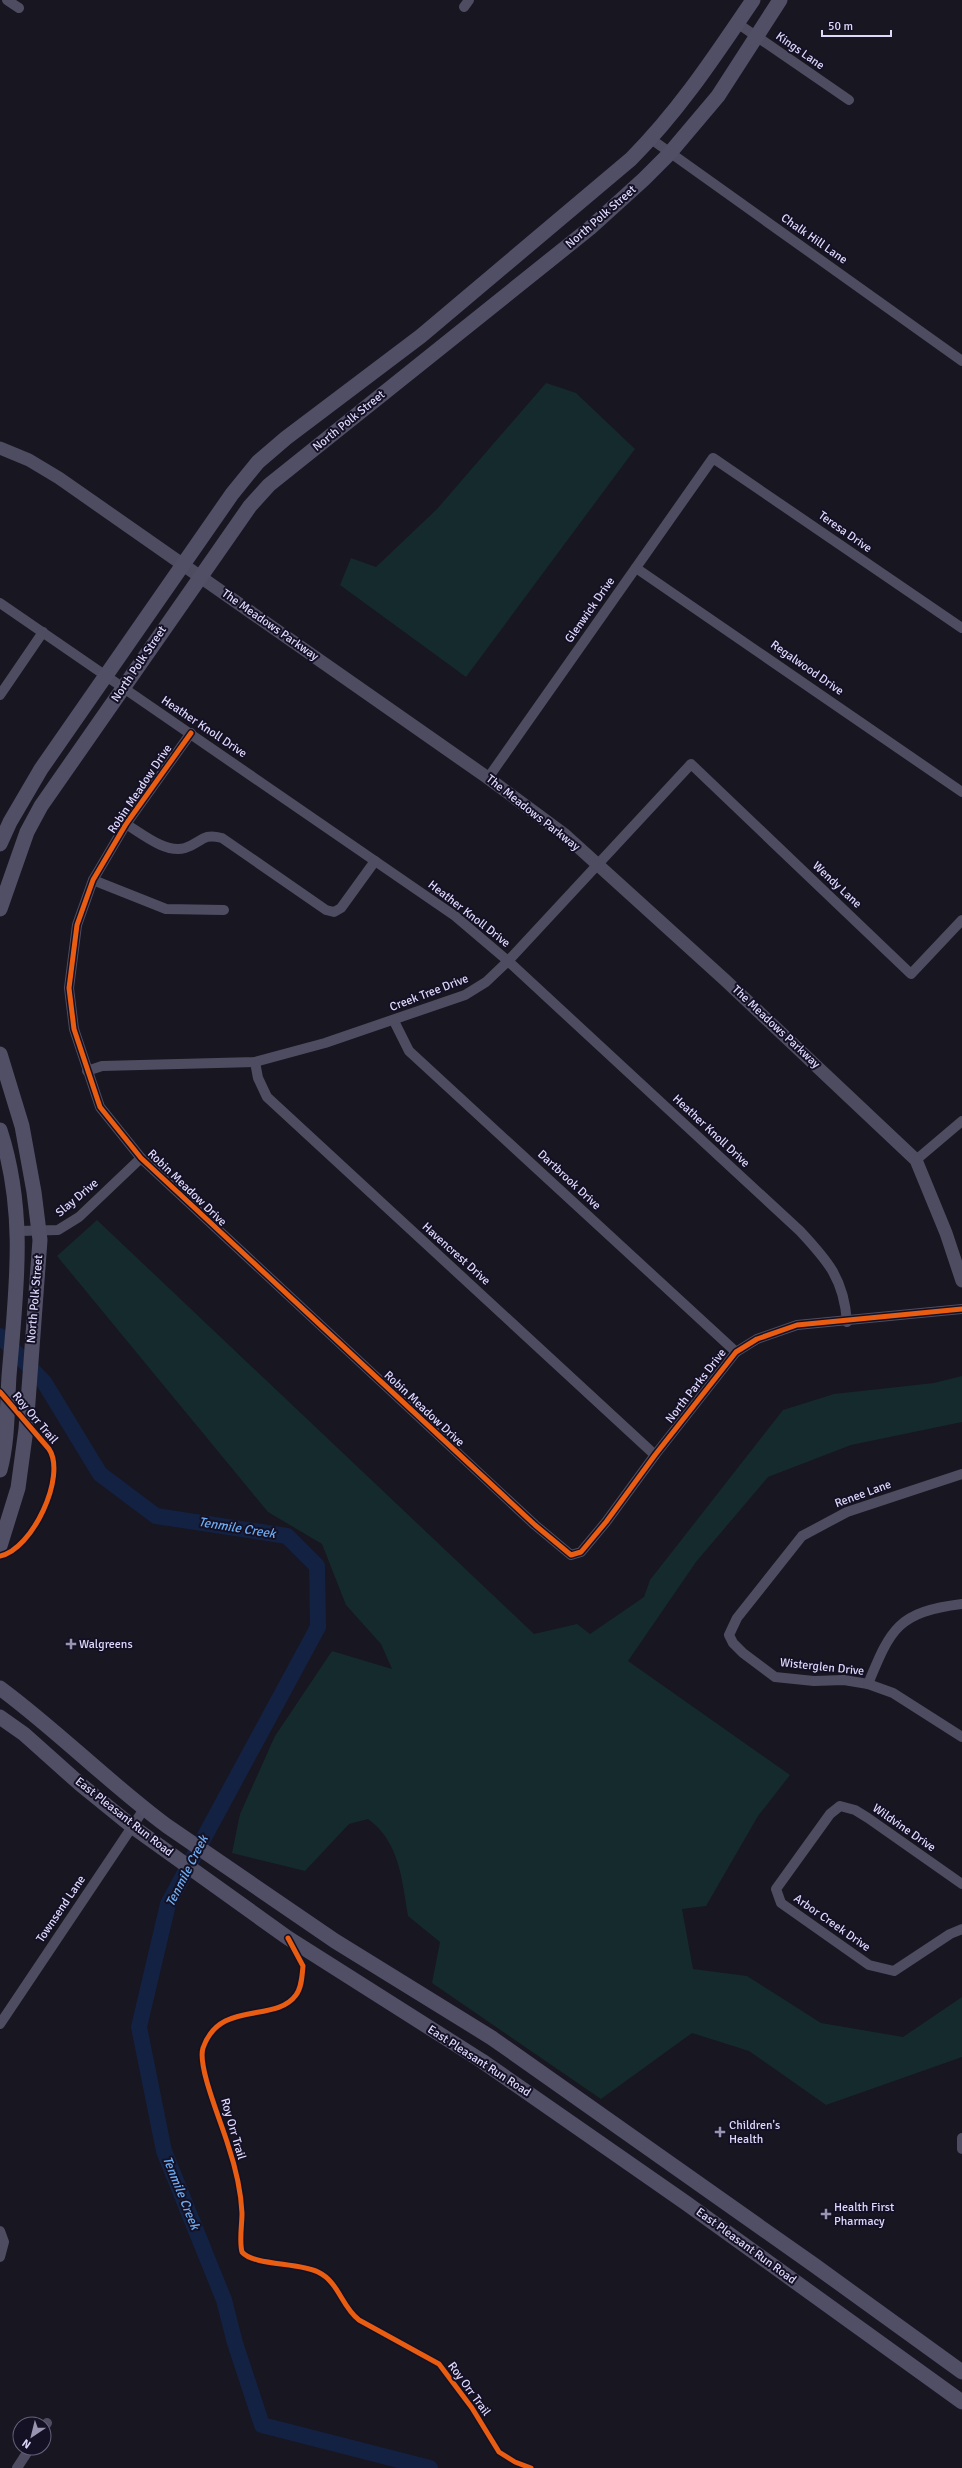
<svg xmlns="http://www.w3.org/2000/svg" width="962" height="2468" viewBox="0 0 962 2468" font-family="Signika,sans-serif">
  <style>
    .green { fill: #152a2c }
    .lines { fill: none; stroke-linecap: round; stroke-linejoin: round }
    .river { stroke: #132243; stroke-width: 16 }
    .minor { stroke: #4e4c60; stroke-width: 10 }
    .tertiary { stroke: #4e4c60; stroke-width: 13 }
    .secondary { stroke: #514f66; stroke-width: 15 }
    .cycleway-casing { stroke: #151125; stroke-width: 8 }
    .cycleway { stroke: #e95d12; stroke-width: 5 }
    .poi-dot { fill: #9994af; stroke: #151125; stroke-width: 1.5 }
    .labels { text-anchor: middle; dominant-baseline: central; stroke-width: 4; stroke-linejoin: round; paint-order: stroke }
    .street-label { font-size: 12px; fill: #ded8fc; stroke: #151125 }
    .poi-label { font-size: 12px; fill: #ded8fc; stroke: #151125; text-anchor: start }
    .water-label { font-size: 13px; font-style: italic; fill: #6eadf3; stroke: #151125 }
  </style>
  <rect width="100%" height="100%" fill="#181620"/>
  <g class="green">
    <polygon points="546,383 576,393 635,449 466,677 340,585 351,558 376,567 437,509"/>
    <path d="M97 1220 534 1634 577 1624 590 1634 644 1597 650 1580 783 1410 834 1394 934 1383 962 1376V1422L851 1445 768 1477 696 1562 628 1661 790 1775 758 1816 706 1906 682 1909 693 1969 747 1976 821 2023 903 2037 962 1997V2057L826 2105 749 2051 692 2033 601 2099 432 1983 440 1942 408 1916C402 1881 400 1842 368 1819L349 1824 305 1871 232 1853 240 1814 275 1736 332 1651 392 1669 381 1644 346 1605 322 1544 268 1512 57 1256Z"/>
  </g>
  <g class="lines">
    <polyline class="river" points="0,1336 44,1382 100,1474 156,1516 287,1536 317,1566 318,1627 168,1904 139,2027 164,2151 224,2300 235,2343 262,2425 430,2468"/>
    <g class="minor">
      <polyline points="7,0 19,8"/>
      <polyline points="464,7 469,0"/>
      <polyline points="737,23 849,100"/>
      <polyline points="651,139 962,361"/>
      <polyline points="636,568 962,792"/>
      <path d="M0 603 455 916 508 961 800 1231C828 1261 844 1279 847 1322"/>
      <polyline points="0,695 43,632"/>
      <polyline points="191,733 126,824 93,880 77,925 69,988 74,1029 100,1107 141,1158 535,1525 571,1555 581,1552 606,1522 655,1455 736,1352 757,1339 797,1325 962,1309"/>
      <polyline points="488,778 713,458 962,628"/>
      <path d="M126 824C141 833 166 854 185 848 203 842 201 833 222 838L326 910 334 912 341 908 375 861"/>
      <polyline points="93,880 166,909 224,910"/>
      <polyline points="394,1021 409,1051 736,1352"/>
      <polyline points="255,1062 258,1078 267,1097 655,1455"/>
      <polyline points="87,1071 102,1066 255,1062 325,1043 465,995 486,982 508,961 691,764 911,974 962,920"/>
      <polyline points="916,1160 962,1121"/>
      <polyline points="19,1231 58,1230 79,1217 141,1158"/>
      <polyline points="962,1474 847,1512 802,1536 737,1618 729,1635 733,1643 743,1653 775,1677 814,1681 844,1680 868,1684 893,1693 962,1737"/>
      <path d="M868 1684C891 1628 898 1612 962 1604"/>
      <polyline points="962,1884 868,1818 855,1810 840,1806 830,1814 776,1889 781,1903 869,1965 894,1971 950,1934 962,1929"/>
      <polyline points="0,2024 144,1809"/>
      <polyline points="962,2138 962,2149"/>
      <polyline points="0,2231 4,2242 0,2257"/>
      <polyline points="44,2427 47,2423"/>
      <polyline points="17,2468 30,2448"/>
    </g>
    <polyline class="tertiary" points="0,448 29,460 59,478 488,778 565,835 725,980 916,1160 946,1233 962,1281"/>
    <g class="secondary">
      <path d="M0 844 10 822 41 769 232 494 258 462 286 438 421 336 631 159C679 111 715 56 753 0"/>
      <polyline points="0,909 27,832 41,806 250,506 269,485 590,228 644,179 669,154 718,96 780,0"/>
      <polyline points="0,1054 22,1126 34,1192 40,1240 26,1429 18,1488 0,1546"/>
      <path d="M0 1130C27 1213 16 1291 9 1376 7 1407 8 1441 0 1470"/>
      <path d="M0 1688C58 1731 109 1783 167 1826L335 1941 492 2038 814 2265 962 2372"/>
      <polyline points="0,1717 24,1734 80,1784 133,1827 288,1938 482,2061 686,2203 962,2402"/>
    </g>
    <g class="cycleway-casing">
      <g id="cycleway">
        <polyline points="191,733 126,824 93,880 77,925 69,988 74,1029 100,1107 141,1158 535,1525 571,1555 581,1552 606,1522 655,1455 736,1352 757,1339 797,1325 962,1309"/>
        <path d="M0 1392 49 1449C67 1476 32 1550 0 1556"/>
        <path d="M288 1938 303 1966C302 1975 302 1987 296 1995 275 2024 220 1999 203 2048 197 2066 222 2124 228 2145 235 2166 241 2191 242 2213 242 2226 239 2240 242 2252 254 2266 298 2262 318 2272 339 2282 341 2306 359 2320L439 2364 472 2408 499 2452 515 2462 531 2468"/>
      </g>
    </g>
    <use href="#cycleway" class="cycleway"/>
  </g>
  <g class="poi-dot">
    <path d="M69 1638h4v4h4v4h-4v4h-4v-4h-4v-4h4z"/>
    <path d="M718 2126h4v4h4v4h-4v4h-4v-4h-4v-4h4z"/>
    <path d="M824 2208h4v4h4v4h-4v4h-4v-4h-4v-4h4z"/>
  </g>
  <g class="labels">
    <g class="street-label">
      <text transform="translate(800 51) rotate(35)">Kings Lane</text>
      <text transform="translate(601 217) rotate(-41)">North Polk Street</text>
      <text transform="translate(814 239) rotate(35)">Chalk Hill Lane</text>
      <text transform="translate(349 421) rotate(-39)">North Polk Street</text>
      <text transform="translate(845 532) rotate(35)">Teresa Drive</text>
      <text transform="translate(590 610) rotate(-55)">Glenwick Drive</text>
      <text transform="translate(270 625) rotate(35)">The Meadows Parkway</text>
      <text transform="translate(139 664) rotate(-56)">North Polk Street</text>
      <text transform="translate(807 668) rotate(35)">Regalwood Drive</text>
      <text transform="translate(204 727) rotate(34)">Heather Knoll Drive</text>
      <text transform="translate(140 789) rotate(-56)">Robin Meadow Drive</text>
      <text transform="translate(533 813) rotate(38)">The Meadows Parkway</text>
      <text transform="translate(837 885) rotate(43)">Wendy Lane</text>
      <text transform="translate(469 914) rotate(38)">Heather Knoll Drive</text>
      <text transform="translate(429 993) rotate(-21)">Creek Tree Drive</text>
      <text transform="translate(776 1027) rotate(43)">The Meadows Parkway</text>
      <text transform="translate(711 1131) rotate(43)">Heather Knoll Drive</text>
      <text transform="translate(569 1180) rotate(43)">Dartbrook Drive</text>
      <text transform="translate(187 1188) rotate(44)">Robin Meadow Drive</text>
      <text transform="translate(77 1198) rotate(-40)">Slay Drive</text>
      <text transform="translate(456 1254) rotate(42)">Havencrest Drive</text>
      <text transform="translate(35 1299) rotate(-85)">North Polk Street</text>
      <text transform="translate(696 1386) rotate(-52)">North Parks Drive</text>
      <text transform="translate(424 1409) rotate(43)">Robin Meadow Drive</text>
      <text transform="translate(35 1418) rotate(50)">Roy Orr Trail</text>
      <text transform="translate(863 1494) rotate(-20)">Renee Lane</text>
      <text transform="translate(822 1667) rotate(6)">Wisterglen Drive</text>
      <text transform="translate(124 1817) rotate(38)">East Pleasant Run Road</text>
      <text transform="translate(904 1828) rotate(35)">Wildvine Drive</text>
      <text transform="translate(61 1909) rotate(-56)">Townsend Lane</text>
      <text transform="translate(832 1923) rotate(35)">Arbor Creek Drive</text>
      <text transform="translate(479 2061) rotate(33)">East Pleasant Run Road</text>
      <text transform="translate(233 2129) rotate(74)">Roy Orr Trail</text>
      <text transform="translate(746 2246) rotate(36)">East Pleasant Run Road</text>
      <text transform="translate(469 2389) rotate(54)">Roy Orr Trail</text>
    </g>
    <g class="poi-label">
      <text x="79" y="1644">Walgreens</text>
      <text x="729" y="2125">Children's<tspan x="729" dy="14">Health</tspan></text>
      <text x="834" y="2207">Health First<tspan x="834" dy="14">Pharmacy</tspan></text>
    </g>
    <g class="water-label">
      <text transform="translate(237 1528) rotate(9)">Tenmile Creek</text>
      <text transform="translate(187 1871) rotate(-63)">Tenmile Creek</text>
      <text transform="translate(181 2193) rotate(68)">Tenmile Creek</text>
    </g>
  </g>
  <g transform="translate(32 2436) rotate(215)"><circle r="19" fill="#151125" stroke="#65617b"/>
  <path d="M0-3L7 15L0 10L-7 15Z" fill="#9994af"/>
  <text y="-6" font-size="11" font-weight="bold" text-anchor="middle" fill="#ded8fc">N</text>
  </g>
  <path d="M822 30v6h69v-6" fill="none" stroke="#ded8fc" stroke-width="2"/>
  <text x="828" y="30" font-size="12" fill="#ded8fc" stroke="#151125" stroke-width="3" paint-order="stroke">50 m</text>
</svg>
